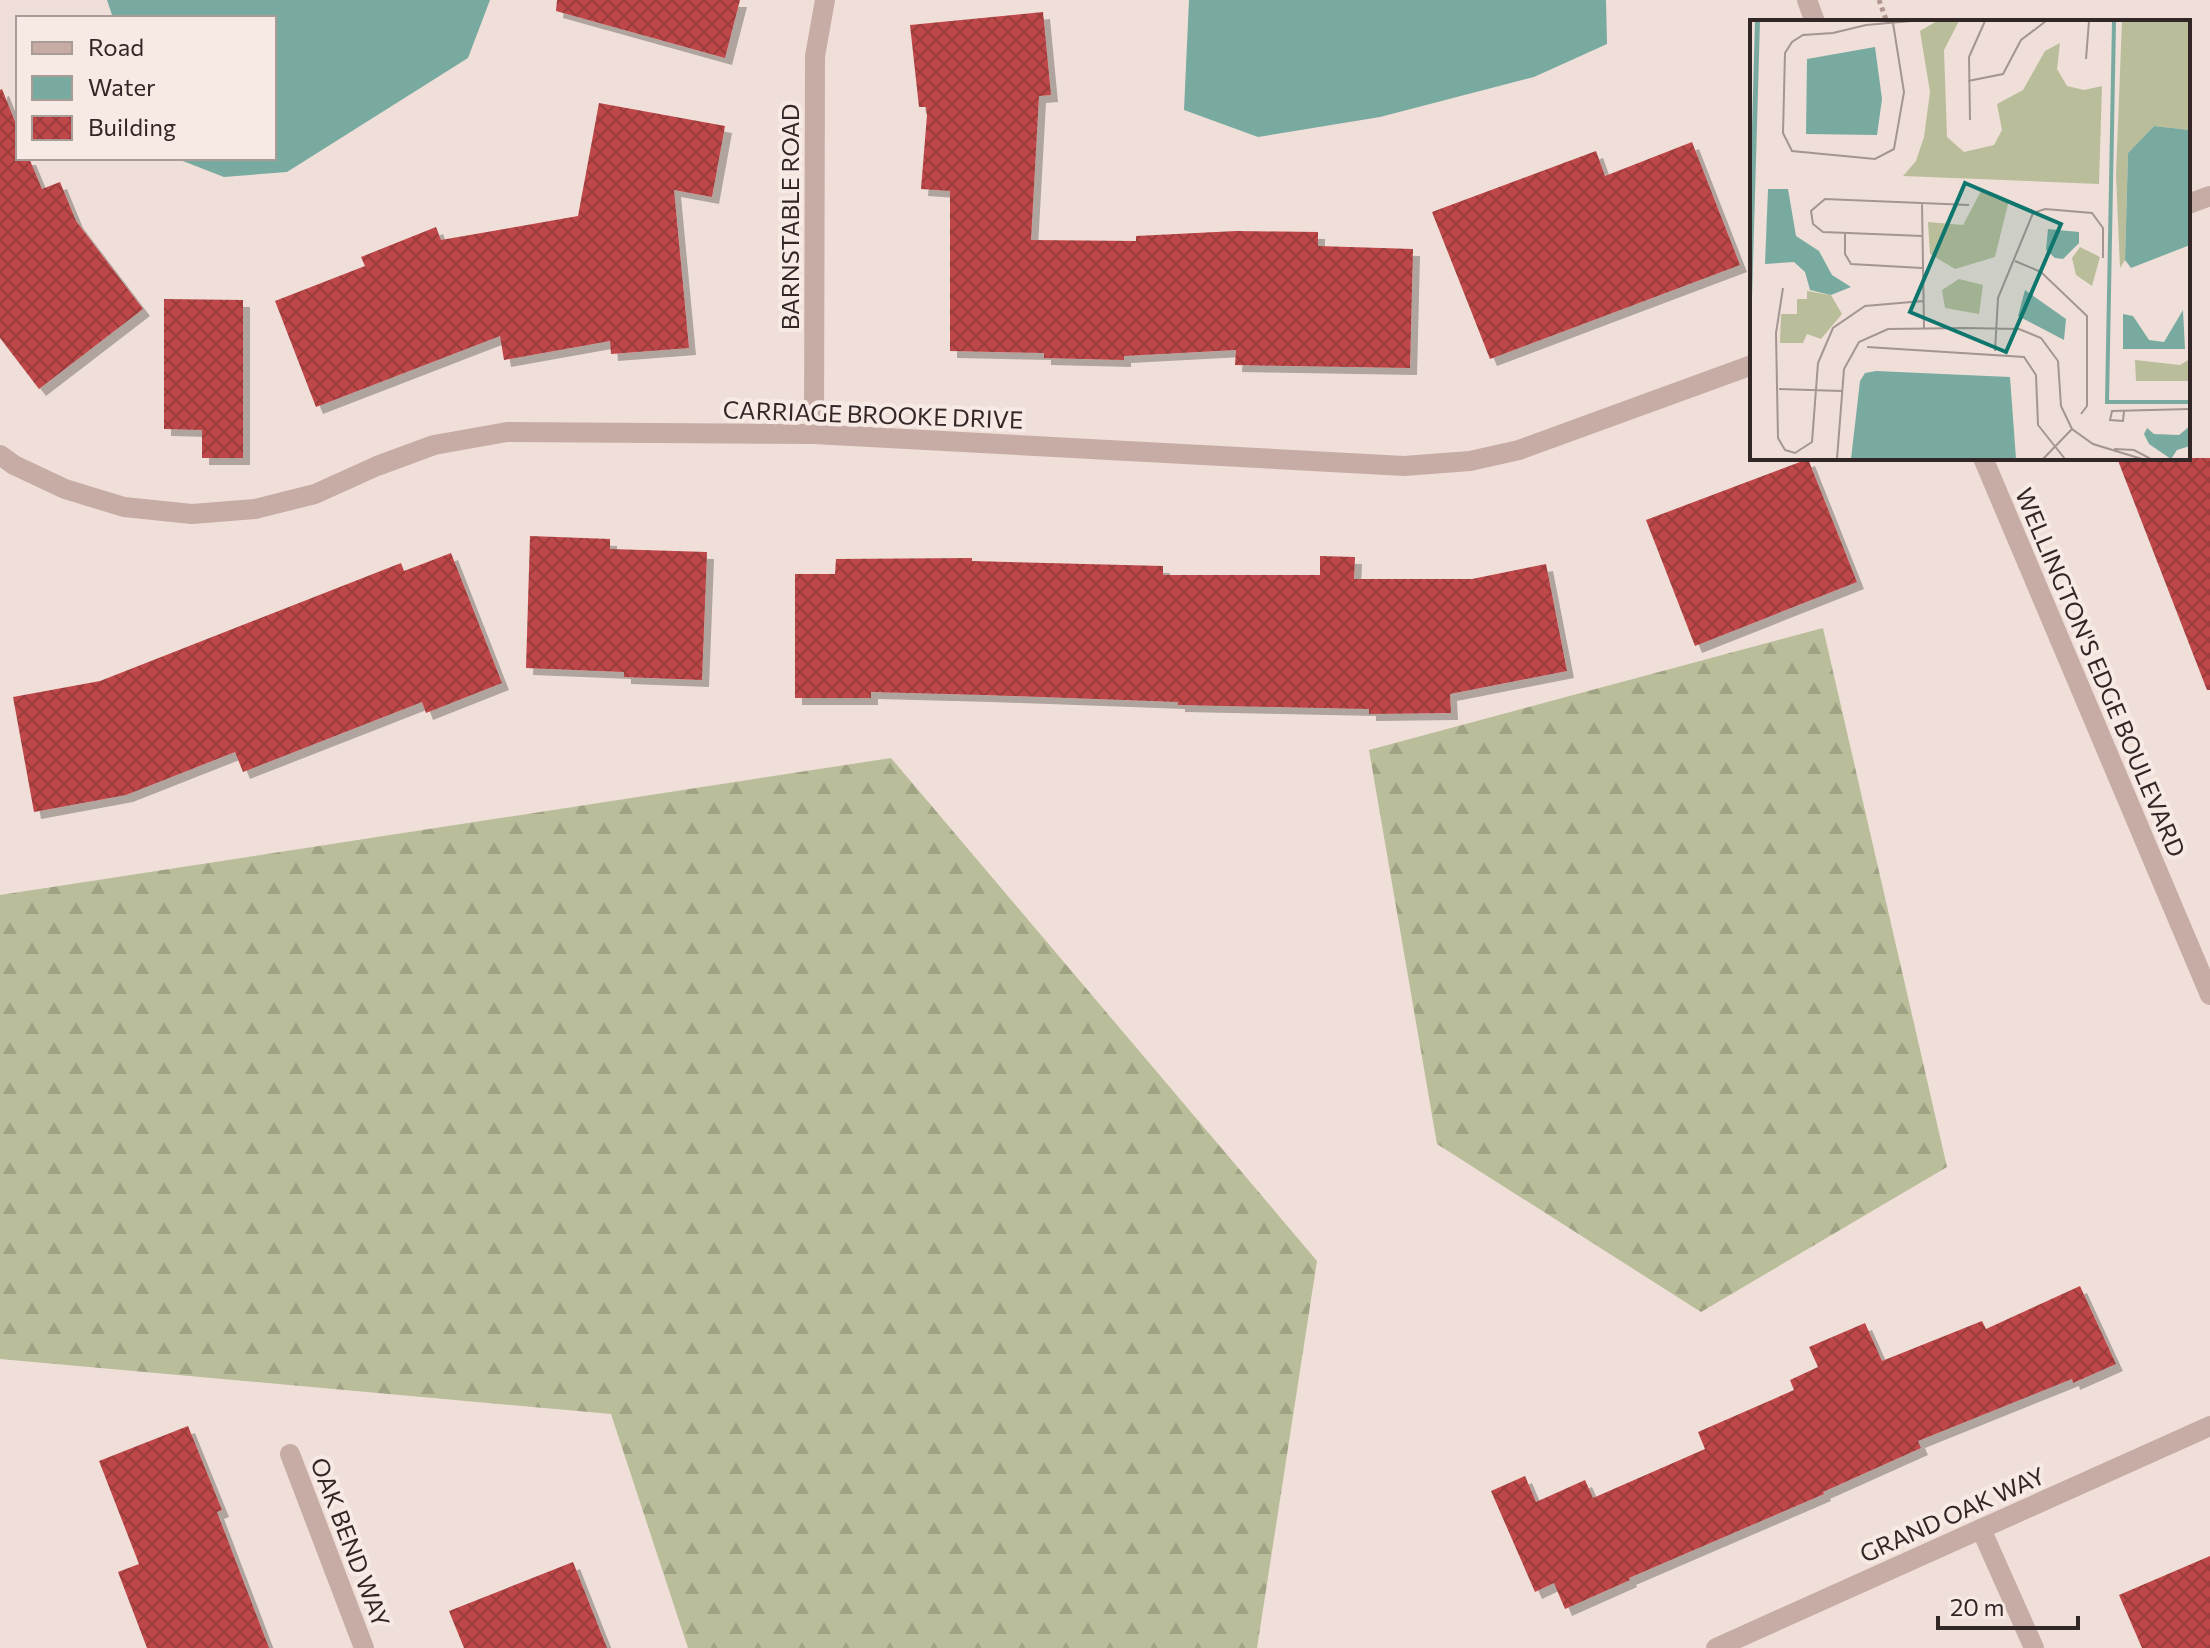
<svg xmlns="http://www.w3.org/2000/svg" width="2210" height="1648" viewBox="0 0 2210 1648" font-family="Commissioner,sans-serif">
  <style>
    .forest { fill: url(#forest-firs) }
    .water { fill: #79aaa0 }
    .building { fill: url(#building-cross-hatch); filter: url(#shadow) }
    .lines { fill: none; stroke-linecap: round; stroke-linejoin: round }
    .path { stroke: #b29690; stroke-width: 5; stroke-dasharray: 4 4; stroke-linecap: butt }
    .minor { stroke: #c6aca5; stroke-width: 20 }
    .labels { text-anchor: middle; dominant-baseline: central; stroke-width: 8; stroke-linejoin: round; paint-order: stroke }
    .street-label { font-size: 24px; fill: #322726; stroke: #f7eae4 }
    .inset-river { fill: none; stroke: #79aaa0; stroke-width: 4 }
    .inset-road { fill: none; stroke: #a39591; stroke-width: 2 }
    .view { fill: #0f766e; fill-opacity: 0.15; stroke: #0f766e; stroke-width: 4 }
    .inset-edge { fill: none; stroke: #322726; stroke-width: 4 }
  </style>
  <defs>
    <pattern id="forest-firs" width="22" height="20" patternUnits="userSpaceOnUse" patternTransform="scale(2)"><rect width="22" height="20" fill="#babd99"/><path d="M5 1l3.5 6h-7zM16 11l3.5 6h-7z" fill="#a0a284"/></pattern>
    <pattern id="building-cross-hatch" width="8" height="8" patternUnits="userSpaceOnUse" patternTransform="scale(2)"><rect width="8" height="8" fill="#be4748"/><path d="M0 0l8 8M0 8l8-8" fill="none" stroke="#9b3b3c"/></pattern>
    <filter id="shadow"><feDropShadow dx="7" dy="7" stdDeviation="0" flood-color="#0004"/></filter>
  </defs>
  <rect width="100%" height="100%" fill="#efdfd8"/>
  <g class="forest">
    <polygon points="1823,628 1947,1167 1701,1312 1437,1144 1369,750"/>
    <polygon points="891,758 1317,1261 1257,1648 688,1648 611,1414 0,1359 0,895"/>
  </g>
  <g class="water">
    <polygon points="107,0 490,0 468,58 287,172 224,177 175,158 274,158 274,18 113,18"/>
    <polygon points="1189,0 1606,0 1607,44 1534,77 1380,117 1258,137 1184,110"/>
  </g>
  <g class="building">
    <polygon points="557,0 740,0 725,58 556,11"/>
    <polygon points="1043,12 1051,95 1039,96 1031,240 1136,241 1136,236 1236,231 1318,232 1318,246 1413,249 1410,368 1235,365 1236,350 1124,356 1124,360 1044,358 1044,353 950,351 950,191 921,189 927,115 926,107 919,107 910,25"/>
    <polygon points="2,89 18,129 18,158 29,158 42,189 60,182 76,221 143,309 39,389 0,338 0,90"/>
    <polygon points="599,103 725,126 712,197 674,190 689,348 611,354 610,341 504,360 500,336 316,407 275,301 365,266 361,257 436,227 441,240 578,216"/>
    <polygon points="1692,142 1740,265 1490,359 1432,212 1596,151 1605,176"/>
    <polygon points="164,299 243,300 243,458 202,458 202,430 164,429"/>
    <polygon points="2117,458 2210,458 2210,690 2207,690"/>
    <polygon points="1808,459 1857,582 1695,646 1646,520"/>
    <polygon points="530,536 610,539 610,549 707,552 702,680 624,677 624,672 526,668"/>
    <polygon points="451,553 502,683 426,713 422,702 243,772 235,752 126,795 34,812 13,697 100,681 401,563 404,571"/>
    <polygon points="1320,556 1355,557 1354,579 1472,579 1546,564 1567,671 1450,694 1451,713 1369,714 1369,709 1178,705 1178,702 984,695 871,692 871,698 795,698 795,574 835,574 836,559 972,558 972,561 1163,566 1163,575 1320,575"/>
    <polygon points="2080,1286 2116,1364 2073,1383 2072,1379 1918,1441 1921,1448 1823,1492 1824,1494 1629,1578 1630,1580 1565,1609 1554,1583 1535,1592 1491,1491 1525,1476 1536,1502 1585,1480 1593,1498 1705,1449 1698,1432 1794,1390 1790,1380 1818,1367 1809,1347 1865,1323 1882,1361 1982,1321 1986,1329"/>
    <polygon points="188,1426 222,1510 217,1512 269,1648 147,1648 118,1572 139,1564 99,1461"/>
    <polygon points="2210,1556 2210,1648 2142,1648 2119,1595"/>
    <polygon points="573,1562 607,1648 464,1648 449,1611"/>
  </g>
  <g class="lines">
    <polyline class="path" points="1879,0 1887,22"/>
    <g class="minor">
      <polyline points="1807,0 1815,22"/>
      <polyline points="2188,204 2210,196"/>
      <polyline points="814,434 815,56 825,0"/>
      <polyline points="0,455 14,465 65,489 124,507 192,514 255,509 315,494 377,466 434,445 507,432 814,434 1404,466 1470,461 1519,450 1752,365"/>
      <polyline points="1983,458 2210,995"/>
      <polyline points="290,1454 364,1648"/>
      <polyline points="1981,1529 2034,1648"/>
      <polyline points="1716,1648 2210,1426"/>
    </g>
  </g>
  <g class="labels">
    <g class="street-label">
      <text transform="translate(789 217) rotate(-90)">BARNSTABLE ROAD</text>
      <text transform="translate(873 414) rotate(2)">CARRIAGE BROOKE DRIVE</text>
      <text transform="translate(2101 672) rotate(67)">WELLINGTON'S EDGE BOULEVARD</text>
      <text transform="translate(1952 1514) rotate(-24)">GRAND OAK WAY</text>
      <text transform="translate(351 1542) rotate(69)">OAK BEND WAY</text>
    </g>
  </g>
  <g transform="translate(1750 20)">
    <rect width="440" height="440" fill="#efdfd8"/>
    <path d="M372 1H440V110L404 106 378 133 375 240 370 248 366 155ZM232 169 259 180 245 237 205 249 180 234 178 202 213 205ZM330 227 350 237 342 266 326 255 322 238ZM209 259 233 265 229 294 195 288 192 270ZM57 271 81 275 92 294 71 319 57 314 53 323H30L31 294H47V279H57Z" fill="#babd99"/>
    <path d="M187 1H209L194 30 197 117 214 132 244 125 252 110 247 84 273 70 295 31 310 23 307 49 317 66 334 70 352 66 349 164 153 156 166 141 174 117 180 72 170 11ZM440 339V361H386L385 340 430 345Z" fill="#babd99"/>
    <path d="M5 1H10L0 349V180ZM125 27 132 79 127 115 56 114 57 39ZM404 106 440 110V225L381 248 375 240 378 133ZM18 169H38L46 216 69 231 82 255 101 267 81 275 60 270 55 252 44 242 15 244ZM298 209 329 212V223L313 239 305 238 296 230ZM275 270 316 299 314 320 268 296ZM433 290 435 329H373V294L383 296 399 320 414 322ZM126 351 260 357 266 439H101L110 361 115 353ZM440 406V426L427 430 421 439 399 424 394 414 397 408 404 414 429 415Z" fill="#79aaa0"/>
    <path class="inset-river" d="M364 1 357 382H440"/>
    <path class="inset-road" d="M143 3 154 72 144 129 125 139 42 131 33 113 35 33 42 22 53 15 83 13 116 5 161 1M336 39 339 1M218 61 253 54 271 20 296 1M220 100 219 37 235 1M172 183 174 308M95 213V234L101 244 172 248M172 216 73 212 63 204 61 191 75 179 219 185M265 241 291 252 337 296V386L331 394M33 268 26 313 28 418 35 430 45 433 62 422 68 343 83 308 115 286 173 281M117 327 274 337 286 355 288 405 315 439M245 331 248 278 283 193 295 189 342 193 353 208V238M29 369 92 371M374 391 373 401 360 400 362 391 440 389M364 429 384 430 401 439M87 439 94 349 109 322 138 309 215 308 269 309 291 318 308 341 311 386 322 409 343 424 392 439M293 439 322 409"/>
    <path class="view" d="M215 163 311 204 256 332 160 292Z"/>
    <rect width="440" height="440" class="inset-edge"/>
  </g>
  <rect x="16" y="16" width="260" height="144" fill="#f7eae4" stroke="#a89c98" stroke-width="2"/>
  <rect x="32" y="42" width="40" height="12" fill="#c6aca5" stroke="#a89c98" stroke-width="2"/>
  <text x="88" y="56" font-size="24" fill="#322726">Road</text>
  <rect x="32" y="76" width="40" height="24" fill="#79aaa0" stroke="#a89c98" stroke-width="2"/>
  <text x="88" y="96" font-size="24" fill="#322726">Water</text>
  <rect x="32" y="116" width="40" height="24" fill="url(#building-cross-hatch)" stroke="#a89c98" stroke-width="2"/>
  <text x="88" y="136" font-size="24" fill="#322726">Building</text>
  <path d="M1938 1616v12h140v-12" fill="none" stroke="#322726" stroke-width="4"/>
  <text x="1950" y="1616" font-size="24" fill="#322726" stroke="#f7eae4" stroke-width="6" paint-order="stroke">20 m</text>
</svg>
